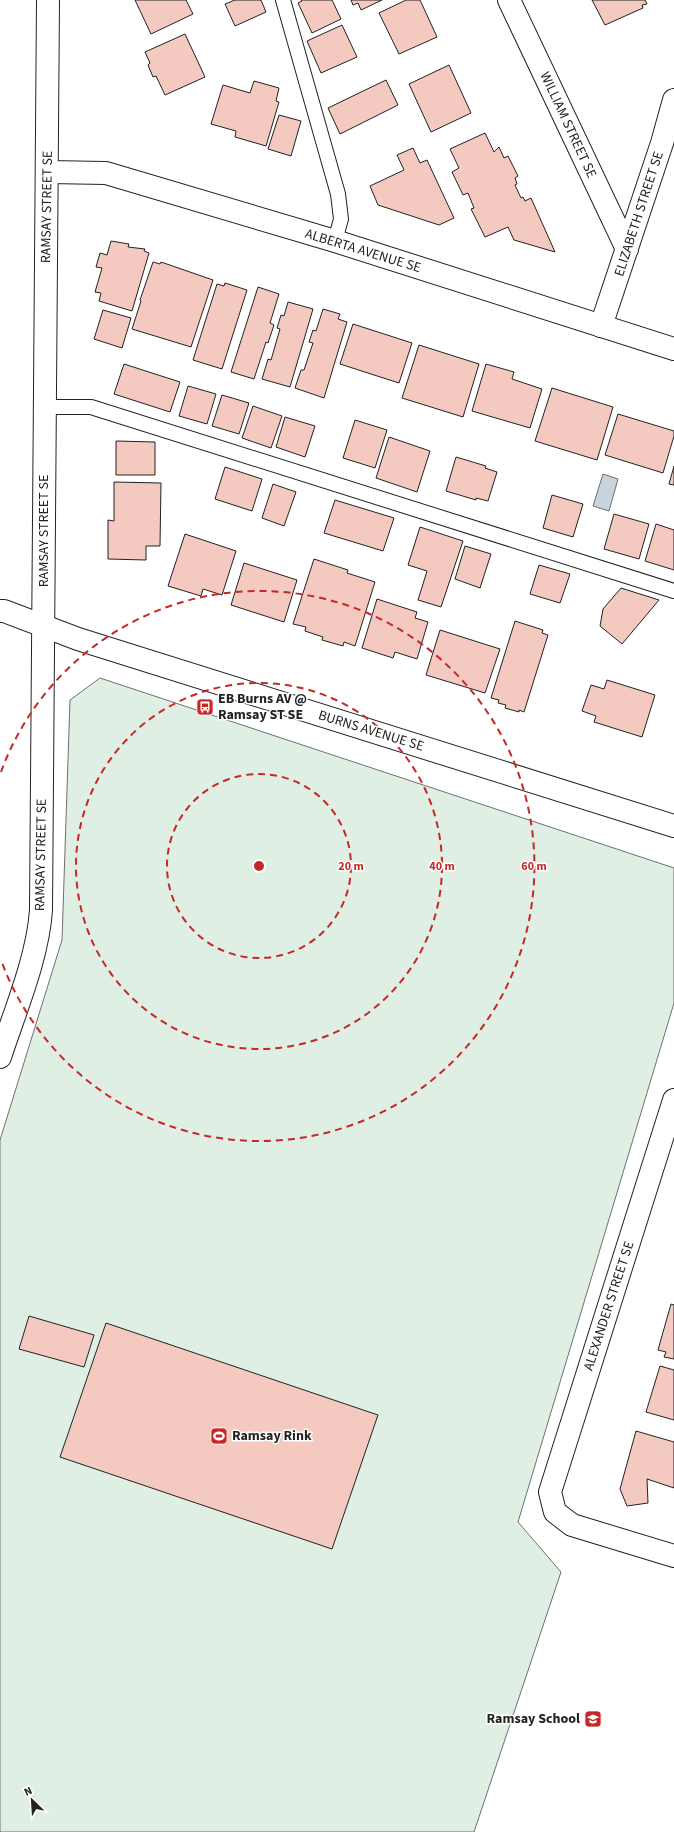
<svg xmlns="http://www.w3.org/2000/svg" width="674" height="1832" viewBox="0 0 674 1832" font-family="'Source Sans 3',sans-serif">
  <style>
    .green { fill: #e0efe3; stroke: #6f6f6f }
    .water { fill: #c7d3dd; stroke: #6f6f6f }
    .building { fill: #f3c9c0; stroke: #222 }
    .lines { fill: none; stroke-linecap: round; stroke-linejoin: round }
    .lane-casing { stroke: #222; stroke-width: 16 }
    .street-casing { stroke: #222; stroke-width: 24 }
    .lane { stroke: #fff; stroke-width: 14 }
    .street { stroke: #fff; stroke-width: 22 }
    .ring { fill: none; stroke: #c62828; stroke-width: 2; stroke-dasharray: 7 5 }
    .labels { text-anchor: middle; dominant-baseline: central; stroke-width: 3; stroke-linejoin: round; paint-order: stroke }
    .street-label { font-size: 14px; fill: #222; stroke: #fff }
    .poi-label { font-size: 14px; font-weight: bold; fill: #222; stroke: #fff; text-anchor: start }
    .centre { fill: #c62828; stroke: #fff; stroke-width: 2 }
    .ring-label { font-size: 12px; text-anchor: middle; font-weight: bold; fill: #c62828; stroke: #fff; stroke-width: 3; stroke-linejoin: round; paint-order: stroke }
  </style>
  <rect width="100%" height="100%" fill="#fff"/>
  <polygon class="green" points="100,678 674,868 674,1003 518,1522 561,1572 474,1832 0,1832 0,1140 62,940 70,700"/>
  <polygon class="water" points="603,474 618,479 609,511 593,506"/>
  <g class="building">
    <polygon points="135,0 186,0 193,14 151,34"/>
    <polygon points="235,0 261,0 266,12 235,26 225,4"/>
    <polygon points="301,0 332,0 341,19 312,33 298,3 302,1"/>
    <polygon points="351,0 382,0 361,10 358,3 353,5"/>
    <polygon points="406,0 420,0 437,37 399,54 379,13"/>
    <polygon points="592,0 645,0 647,4 642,5 643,8 605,25"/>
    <polygon points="342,25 357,57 321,73 307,41"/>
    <polygon points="185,34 205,77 165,95 156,76 153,77 148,65 150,63 145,52"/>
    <polygon points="449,65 471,113 431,132 409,84"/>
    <polygon points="386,80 398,105 340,134 328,108"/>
    <polygon points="254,81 279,88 276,101 279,102 266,146 235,137 236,131 211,124 223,85 250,93"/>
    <polygon points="279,115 301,121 291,156 268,149"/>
    <polygon points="485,133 494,152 499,147 504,158 508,156 518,176 515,178 517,184 515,185 521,198 523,197 525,201 531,198 555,252 514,240 508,227 485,237 471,209 474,208 468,193 463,195 452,172 459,168 450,149"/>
    <polygon points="413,148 420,163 427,160 454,218 439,225 378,205 370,186 404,170 397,155"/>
    <polygon points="111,241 129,244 128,247 145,249 144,251 149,253 132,311 99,301 101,293 95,292 102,268 96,267 100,253 107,255"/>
    <polygon points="153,262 160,264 161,262 213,280 191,347 132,329 141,301 140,300"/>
    <polygon points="225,283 247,290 222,369 193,360 217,284 224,286"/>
    <polygon points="258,287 279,294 270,323 274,325 268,343 266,342 254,379 231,372"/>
    <polygon points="288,302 313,309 290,387 262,379 268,359 271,360 280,329 277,328 281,315 284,316"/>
    <polygon points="323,309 340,314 338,319 347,322 324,398 295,388 301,370 304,370 313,343 309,342 313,330 316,331"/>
    <polygon points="103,310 131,318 122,348 94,339"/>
    <polygon points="353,324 412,343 399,383 340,364"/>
    <polygon points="419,345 479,364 463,417 402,398"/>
    <polygon points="124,364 180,382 170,412 114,394"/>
    <polygon points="486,364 514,372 512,379 542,389 530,428 472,411"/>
    <polygon points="188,386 216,394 207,424 179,416"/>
    <polygon points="552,388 613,407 597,460 535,441"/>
    <polygon points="222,395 249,403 239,434 212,426"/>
    <polygon points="253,406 282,416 271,448 242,438"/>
    <polygon points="618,414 674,431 674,436 663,473 605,455"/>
    <polygon points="285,417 315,426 305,457 276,447"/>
    <polygon points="355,420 387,430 375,468 343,458"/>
    <polygon points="389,437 430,451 417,492 376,478"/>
    <polygon points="116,441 155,442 155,475 116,475"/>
    <polygon points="456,457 486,466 485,468 497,472 488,501 476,498 476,500 446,491"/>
    <polygon points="674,466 674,485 669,484"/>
    <polygon points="225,467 262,479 252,511 215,499"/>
    <polygon points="114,482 161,483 160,546 146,546 146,560 108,559 108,520 114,521"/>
    <polygon points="273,484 296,492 284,526 262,518"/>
    <polygon points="552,495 583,504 573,537 543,528"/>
    <polygon points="335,500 394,518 383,551 324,533"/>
    <polygon points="614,514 649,524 639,559 604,549"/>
    <polygon points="656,524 674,530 674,570 645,561"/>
    <polygon points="420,527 463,541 441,607 418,600 427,571 408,565"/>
    <polygon points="185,534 236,551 222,595 203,589 201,596 168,586"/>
    <polygon points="465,546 491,554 480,588 455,579"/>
    <polygon points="314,559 348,570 347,573 375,582 355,646 344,642 343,646 322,640 323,637 305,631 306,627 293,624"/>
    <polygon points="244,563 297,580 284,622 231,605"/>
    <polygon points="539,565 570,574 560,603 530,594"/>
    <polygon points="621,588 659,600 622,644 600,626 603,609"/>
    <polygon points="377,599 417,612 415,618 428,622 417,659 395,652 393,658 362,648"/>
    <polygon points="515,621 543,630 542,633 548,635 524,712 519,710 519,712 505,708 506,705 498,703 499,700 491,698"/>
    <polygon points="440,630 500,649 485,693 426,675"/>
    <polygon points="607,680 655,695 642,737 594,722 596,716 582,711 591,685 604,689"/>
    <polygon points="671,1304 674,1305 674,1359 664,1357 666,1352 658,1350"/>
    <polygon points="29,1316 94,1335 84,1367 19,1349"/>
    <polygon points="106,1323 378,1415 332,1549 60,1457"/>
    <polygon points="660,1366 674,1370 674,1420 646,1412"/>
    <polygon points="636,1431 674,1442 674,1488 647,1479 648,1503 627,1506 620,1489"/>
  </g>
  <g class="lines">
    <g class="lane-casing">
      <g id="lane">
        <polyline points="283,0 338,194 341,219 335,241"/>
        <polyline points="44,407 91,407 674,591"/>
      </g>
    </g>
    <g class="street-casing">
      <g id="street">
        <polyline points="509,0 627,249"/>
        <polyline points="48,172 106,173 335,241 674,349"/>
        <polyline points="601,326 662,143 674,100"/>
        <polyline points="0,611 4,611 78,639 674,826"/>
        <path d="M0 1057C15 1011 38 957 41 910L48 0"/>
        <polyline points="674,1100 550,1492 555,1512 572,1525 674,1556"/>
      </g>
    </g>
    <use href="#lane" class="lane"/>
    <use href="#street" class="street"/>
  </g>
  <g class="ring">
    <circle cx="259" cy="866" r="92"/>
    <circle cx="259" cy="866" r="183"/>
    <path d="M1 772A275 275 0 1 1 1 960"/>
  </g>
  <defs>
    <g id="bus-square" transform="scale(0.9)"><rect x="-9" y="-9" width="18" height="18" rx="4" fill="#c62828" stroke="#fff"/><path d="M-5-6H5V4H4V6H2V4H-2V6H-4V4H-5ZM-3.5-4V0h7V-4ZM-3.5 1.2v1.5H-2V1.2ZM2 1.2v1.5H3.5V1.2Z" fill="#fff"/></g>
    <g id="stadium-square" transform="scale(0.9)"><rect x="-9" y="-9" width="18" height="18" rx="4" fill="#c62828" stroke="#fff"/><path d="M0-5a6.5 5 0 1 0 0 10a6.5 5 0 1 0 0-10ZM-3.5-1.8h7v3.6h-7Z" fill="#fff"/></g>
    <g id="school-square" transform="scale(0.9)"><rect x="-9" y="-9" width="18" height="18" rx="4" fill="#c62828" stroke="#fff"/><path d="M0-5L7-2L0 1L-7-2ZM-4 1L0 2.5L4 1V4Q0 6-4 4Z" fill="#fff"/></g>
  </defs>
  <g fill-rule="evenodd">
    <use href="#bus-square" x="205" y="707"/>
    <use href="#stadium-square" x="219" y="1436"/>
    <use href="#school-square" x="593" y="1719"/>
  </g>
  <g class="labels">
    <g class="street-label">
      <text transform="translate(568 125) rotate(65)">WILLIAM STREET SE</text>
      <text transform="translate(47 207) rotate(-89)">RAMSAY STREET SE</text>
      <text transform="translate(639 214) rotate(-72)">ELIZABETH STREET SE</text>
      <text transform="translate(363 251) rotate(17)">ALBERTA AVENUE SE</text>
      <text transform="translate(44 531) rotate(-90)">RAMSAY STREET SE</text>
      <text transform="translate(371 731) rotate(17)">BURNS AVENUE SE</text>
      <text transform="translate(41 855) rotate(-89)">RAMSAY STREET SE</text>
      <text transform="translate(609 1306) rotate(-72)">ALEXANDER STREET SE</text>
    </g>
    <g class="poi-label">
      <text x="218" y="699">EB Burns AV @<tspan x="218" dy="16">Ramsay ST SE</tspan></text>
      <text x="232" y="1436">Ramsay Rink</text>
      <text x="580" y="1719" text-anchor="end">Ramsay School</text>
    </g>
  </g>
  <circle cx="259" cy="866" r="6" class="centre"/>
  <g class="ring-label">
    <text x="351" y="870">20 m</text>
    <text x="442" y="870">40 m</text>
    <text x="534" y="870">60 m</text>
  </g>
  <g transform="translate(32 1800) rotate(335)" stroke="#ffffff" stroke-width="3" paint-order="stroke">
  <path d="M0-3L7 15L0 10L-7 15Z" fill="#222222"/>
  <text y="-6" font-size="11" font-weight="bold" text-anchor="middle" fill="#222222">N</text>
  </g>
</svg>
